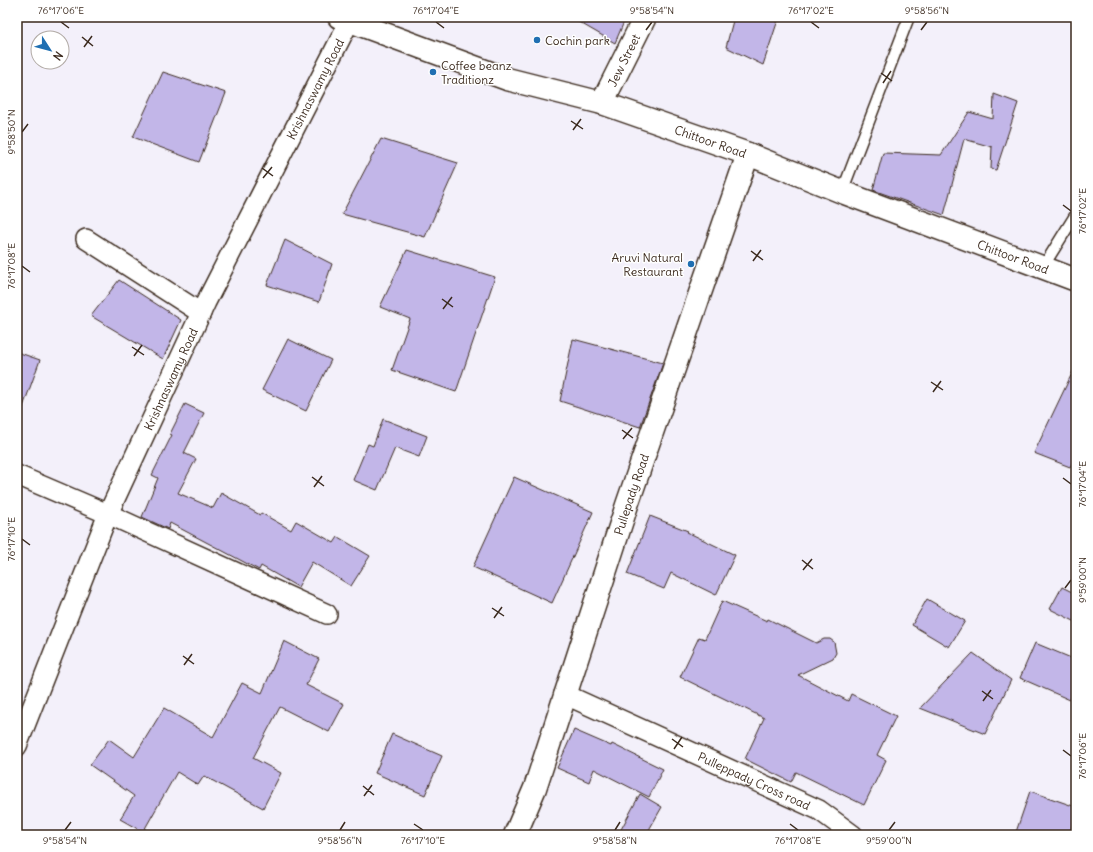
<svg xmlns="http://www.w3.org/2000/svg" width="1093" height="852" viewBox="0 0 1093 852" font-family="Delius,sans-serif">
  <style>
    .building { fill: #c2b6e8; stroke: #3b2a1e }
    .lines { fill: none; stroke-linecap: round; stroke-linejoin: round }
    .lane-casing { stroke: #3b2a1e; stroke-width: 13 }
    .street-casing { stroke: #3b2a1e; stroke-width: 22 }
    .secondary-casing { stroke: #3b2a1e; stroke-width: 25 }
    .lane { stroke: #fff; stroke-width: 10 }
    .street { stroke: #fff; stroke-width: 19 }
    .secondary { stroke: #fff; stroke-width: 22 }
    .ticks { fill: none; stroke: #3b2a1e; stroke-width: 1.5 }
    .poi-dot { fill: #1f6fb2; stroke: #fff; stroke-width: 1.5 }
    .labels { text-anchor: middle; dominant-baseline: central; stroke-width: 3; stroke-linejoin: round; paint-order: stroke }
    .poi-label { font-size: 12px; fill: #3b2a1e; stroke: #fff; text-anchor: start }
    .street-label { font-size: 12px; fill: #3b2a1e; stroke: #fff }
    .neatline { fill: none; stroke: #3b2a1e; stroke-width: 1.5 }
    .ticks-label { font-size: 10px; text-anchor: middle; fill: #3b2a1e }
  </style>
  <rect width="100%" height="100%" fill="#f3f0fa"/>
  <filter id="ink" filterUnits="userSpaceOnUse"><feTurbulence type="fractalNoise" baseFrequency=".025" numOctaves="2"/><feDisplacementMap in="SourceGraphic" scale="8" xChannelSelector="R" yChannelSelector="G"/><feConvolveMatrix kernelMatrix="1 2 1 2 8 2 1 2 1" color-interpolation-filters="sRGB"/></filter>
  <g filter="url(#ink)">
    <g class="building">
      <polygon points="570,17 626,17 615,43"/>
      <polygon points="734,17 779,17 763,65 726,47"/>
      <polygon points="163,72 226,93 199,162 133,137"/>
      <polygon points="994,94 1018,103 996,170 991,169 992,147 964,139 944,215 873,190 883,153 941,155 969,112 993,119"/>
      <polygon points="381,139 458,163 425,237 342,214"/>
      <polygon points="285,240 332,264 319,302 267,285"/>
      <polygon points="407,250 495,277 456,392 392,370 410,319 380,307"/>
      <polygon points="119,280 181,320 163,359 91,316"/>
      <polygon points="288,339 331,360 306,411 262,390"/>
      <polygon points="573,339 663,363 640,427 560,401"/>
      <polygon points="17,352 40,360 19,418 17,417"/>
      <polygon points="1076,365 1076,456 1070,467 1034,453"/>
      <polygon points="185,404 204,413 184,453 196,459 178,493 213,508 221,493 260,515 261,513 291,530 296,521 334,543 338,537 370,556 351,586 312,562 298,587 261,566 259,570 170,523 168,529 142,517 158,478 152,475 172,435 170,434"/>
      <polygon points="383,419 427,436 419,457 395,448 377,490 353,480 368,444 373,446"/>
      <polygon points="514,477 593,512 552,603 473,567"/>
      <polygon points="650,516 688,531 687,532 735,555 716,595 671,573 664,589 627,574"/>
      <polygon points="1062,587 1076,594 1076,622 1050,609"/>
      <polygon points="927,599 965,621 949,647 912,625"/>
      <polygon points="722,601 767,621 768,619 816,643 824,639 830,639 834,642 836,653 833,658 798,675 848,701 851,694 896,716 877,755 886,760 864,805 796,772 791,782 745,759 764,718 680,677 699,637 705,639"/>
      <polygon points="284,641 319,659 306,685 344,704 329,732 280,707 253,758 281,773 263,808 204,776 198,785 177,772 143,832 120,819 134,796 90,765 109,739 134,757 164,708 213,737 242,683 262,693"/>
      <polygon points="1035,643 1076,660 1076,686 1070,700 1020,678"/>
      <polygon points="973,653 1011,680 985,734 920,708"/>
      <polygon points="574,730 611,746 612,744 663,769 649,797 594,769 589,782 557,768"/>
      <polygon points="392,734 442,756 425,795 375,773"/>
      <polygon points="1030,791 1076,807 1076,815 1069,835 1015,835"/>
      <polygon points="640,794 662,807 646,835 618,835"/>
    </g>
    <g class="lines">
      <g class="lane-casing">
        <g id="lane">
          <polyline points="842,192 909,17"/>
          <polyline points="1043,267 1076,214"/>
        </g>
      </g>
      <g class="street-casing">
        <g id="street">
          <polyline points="86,239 201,313"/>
          <polyline points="17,475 108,514 327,614"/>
          <path id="s1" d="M564 694 819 810 853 835"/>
          <path id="s2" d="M17 746 108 514 206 302 349 22"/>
        </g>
      </g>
      <g class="secondary-casing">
        <g id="secondary">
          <path id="s3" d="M339 17 507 79 602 103 748 154 842 192 1076 280"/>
          <path id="s4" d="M602 103 645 17"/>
          <path id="s5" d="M515 835 535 788 627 505 748 154"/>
        </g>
      </g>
      <use href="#lane" class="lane"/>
      <use href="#street" class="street"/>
      <use href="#secondary" class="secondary"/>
    </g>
  </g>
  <path class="ticks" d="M61 22 69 28M436 22 444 28M811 22 819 28M646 30 652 22M921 30 927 22M82 37 93 46M84 47 92 36M881 73 892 81M883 83 891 71M571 121 583 129M573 130 581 119M22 132 28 124M262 168 273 176M263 178 272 167M1063 205 1071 211M751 251 763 260M753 261 761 250M22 266 30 272M442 299 453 307M443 309 452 297M132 347 144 355M134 356 142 345M931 382 943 390M933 392 941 381M622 430 633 438M623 439 632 428M312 477 324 486M1063 478 1071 484M314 487 322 476M22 539 30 545M802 560 813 569M803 570 812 559M1065 588 1071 580M492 608 504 616M494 618 502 607M183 656 194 664M184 665 192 654M982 691 993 699M983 701 991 690M672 739 683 747M674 749 682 737M1063 750 1071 756M363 786 374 795M364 796 372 785M414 824 423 830M790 824 798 830M65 830 71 822M340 830 345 822M615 830 620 822M889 830 895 822"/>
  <g class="poi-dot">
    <circle cx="537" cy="40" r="4"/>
    <circle cx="433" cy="72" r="4"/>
    <circle cx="691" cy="264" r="4"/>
  </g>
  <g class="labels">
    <g class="poi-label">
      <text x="545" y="40">Cochin park</text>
      <text x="441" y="65">Coffee beanz<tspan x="441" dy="14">Traditionz</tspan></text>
      <text x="683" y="257" text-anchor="end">Aruvi Natural<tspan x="683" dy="14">Restaurant</tspan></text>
    </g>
    <g class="street-label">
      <text stroke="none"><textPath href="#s4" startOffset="48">Jew Street</textPath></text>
      <text stroke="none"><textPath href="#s2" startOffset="722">Krishnaswamy Road</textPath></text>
      <text stroke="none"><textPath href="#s3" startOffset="392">Chittoor Road</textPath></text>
      <text stroke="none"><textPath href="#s3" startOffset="716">Chittoor Road</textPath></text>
      <text stroke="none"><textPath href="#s2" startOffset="398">Krishnaswamy Road</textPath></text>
      <text stroke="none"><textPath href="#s5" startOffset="360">Pullepady Road</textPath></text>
      <text stroke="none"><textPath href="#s1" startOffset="209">Pulleppady Cross road</textPath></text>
    </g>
  </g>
  <rect width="1093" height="852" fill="none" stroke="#fff" stroke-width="44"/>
  <g transform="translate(50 50) rotate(126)"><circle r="19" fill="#ffffff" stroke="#b1aaa5"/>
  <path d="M0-3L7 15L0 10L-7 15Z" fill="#1f6fb2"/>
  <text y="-6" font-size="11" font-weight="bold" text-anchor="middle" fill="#3b2a1e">N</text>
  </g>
  <rect x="22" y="22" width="1049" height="808" class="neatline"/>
  <g class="ticks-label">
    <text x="61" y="14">76°17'06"E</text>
    <text x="436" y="14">76°17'04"E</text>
    <text x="652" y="14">9°58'54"N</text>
    <text x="811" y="14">76°17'02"E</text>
    <text x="927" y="14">9°58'56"N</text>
    <text transform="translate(11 132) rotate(-90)" y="4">9°58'50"N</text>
    <text transform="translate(1082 211) rotate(-90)" y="4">76°17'02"E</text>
    <text transform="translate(11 266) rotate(-90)" y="4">76°17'08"E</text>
    <text transform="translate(1082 484) rotate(-90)" y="4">76°17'04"E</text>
    <text transform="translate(11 539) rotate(-90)" y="4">76°17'10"E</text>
    <text transform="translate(1082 580) rotate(-90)" y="4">9°59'00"N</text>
    <text transform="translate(1082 756) rotate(-90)" y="4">76°17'06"E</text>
    <text x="65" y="844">9°58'54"N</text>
    <text x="340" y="844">9°58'56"N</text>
    <text x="423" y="844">76°17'10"E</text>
    <text x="615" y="844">9°58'58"N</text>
    <text x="798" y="844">76°17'08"E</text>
    <text x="889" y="844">9°59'00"N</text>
  </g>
</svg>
